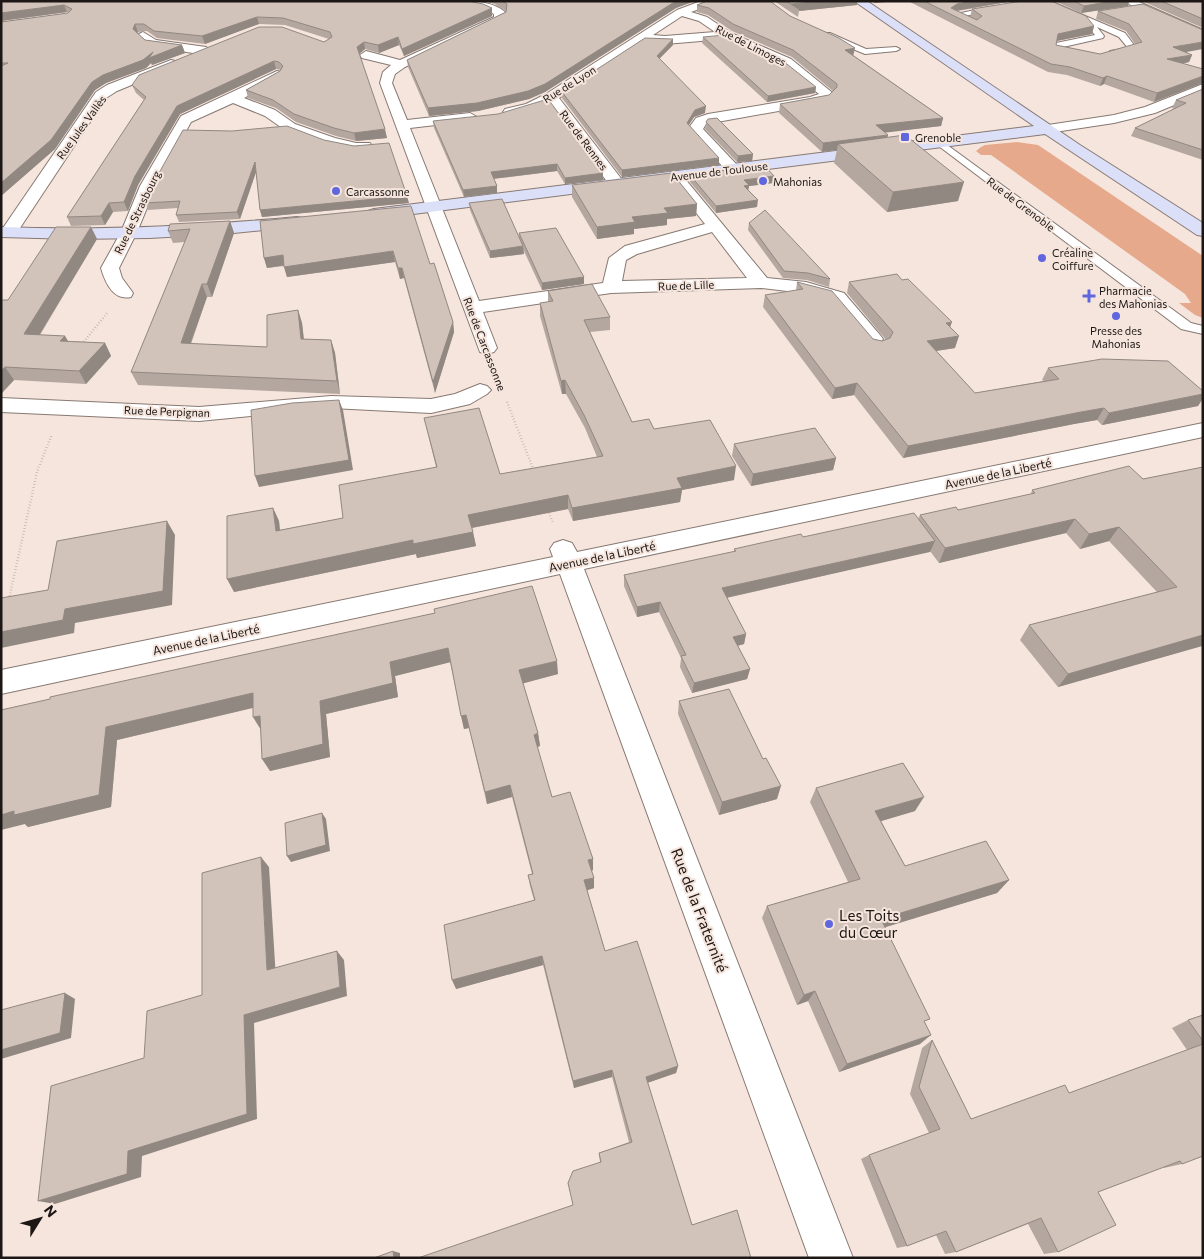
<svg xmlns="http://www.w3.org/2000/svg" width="1204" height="1259" viewBox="0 0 1204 1259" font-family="Commissioner,sans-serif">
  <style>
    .green { fill: #e7a98b }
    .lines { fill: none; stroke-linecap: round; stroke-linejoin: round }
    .lane-casing { stroke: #877972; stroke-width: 2 }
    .street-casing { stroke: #877972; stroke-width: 2 }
    .secondary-casing { stroke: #877972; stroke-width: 2 }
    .path { stroke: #aa9d97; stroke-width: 2.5; stroke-dasharray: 0.5 2.5; stroke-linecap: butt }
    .lane { fill: #fff; fill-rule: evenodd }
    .street { fill: #fff; fill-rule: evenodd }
    .secondary { fill: #dcdff8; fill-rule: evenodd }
    .wall { fill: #b4a7a0 }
    .shaded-wall { fill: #928882 }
    .building { fill: #d1c2ba; stroke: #928882 }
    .poi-dot { fill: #5f66de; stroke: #f5e5dd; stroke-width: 2 }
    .labels { text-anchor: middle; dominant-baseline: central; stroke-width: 4; stroke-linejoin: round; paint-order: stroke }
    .far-street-label { font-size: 11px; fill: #1c1714; stroke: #f5e5dd }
    .far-poi-label { font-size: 11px; fill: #1c1714; stroke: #f5e5dd; text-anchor: start }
    .street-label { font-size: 12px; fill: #1c1714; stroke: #f5e5dd }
    .near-street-label { font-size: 15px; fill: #1c1714; stroke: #f5e5dd }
    .near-poi-label { font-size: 15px; fill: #1c1714; stroke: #f5e5dd; text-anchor: start }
  </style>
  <rect width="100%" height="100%" fill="#f5e5dd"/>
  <polygon class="green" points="1017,142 1038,145 1203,256 1203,318 1195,315 1179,303 1191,303 1185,294 991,155 981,155 976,151 981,147 985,145"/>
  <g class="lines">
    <g class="lane-casing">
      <g id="lane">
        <polygon points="1040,1 1050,1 1125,33 1137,49 1133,51 1110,55 1110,51 1128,48 1119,37 1097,27 1104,36 1103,38 1063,47 1062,48 1081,52 1081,56 1055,52 1056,43 1095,35 1084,22"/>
        <polygon points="995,6 999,8 998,10 964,16 975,20 976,22 972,24 951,15"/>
        <polygon points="824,33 830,33 866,49 896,47 900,49 896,51 865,54 824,37"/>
        <polygon points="939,139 1191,323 1203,326 1203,334 1181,329 936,144 936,140"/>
      </g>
    </g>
    <g class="street-casing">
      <g id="street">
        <path d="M451 1C468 1 493 0 506 13L505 19 405 67 395 74 392 83 407 120 470 113 477 117 470 121 410 128 479 301 603 283 609 258 625 246 705 224 668 177 671 174H681L767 278 806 282 844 293 880 335 883 339 880 343 873 345 866 343 830 301 804 293 761 288 611 293 483 312 497 348 494 352 487 354 480 352 380 83 383 72 391 65 362 58 360 55 366 51 400 60 494 17V14C482 6 462 10 451 1ZM712 232 747 278 622 281 626 260 637 254Z"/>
        <path d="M701 1H721L691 12 707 17 731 33 791 59 834 94 827 101 812 105 706 124 703 129 738 166 741 169 738 172H728L690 132 688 129 696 118 708 114 810 97 819 94 783 65 725 39 665 44 644 42 559 98 623 181 625 184 623 187H611L549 103 536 110 510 116 503 112 505 109 526 104 546 94 677 10ZM682 16 699 21 715 32 665 36 653 35Z"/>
        <polygon points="1122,1 1137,1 1203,30 1203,37"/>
        <polygon points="143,32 156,40 206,47 212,51 206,55 148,46 137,35"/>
        <polygon points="171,60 175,61 177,64 175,67 117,91 106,98 14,237 2,237 1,231 96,92 107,85"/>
        <path d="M277 71 281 72 283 75 281 78 244 98 275 110 295 124 335 138 356 143H370L372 146 370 149 356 151 326 145 285 130 265 116 233 103 191 122 156 186 137 232 119 268 122 278 133 293 131 297C113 301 105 282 101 268L121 232 140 186 181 116Z"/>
        <polygon points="1203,84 1203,93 1155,113 1114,123 1048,133 1043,132 1041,129 1043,126 1048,125 1114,115 1145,107"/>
        <polygon points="480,384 487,386 491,390 487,394 470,404 431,413 331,408 199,421 1,412 1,398 199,407 331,396 431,399 455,394"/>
        <polygon points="1203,423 1203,437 584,569 853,1258 809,1258 560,574 1,694 1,670 553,557 550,549 554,543 563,540 572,543 577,552"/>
      </g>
    </g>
    <g class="secondary-casing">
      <g id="secondary">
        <polygon points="854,1 867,1 1080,145 1203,223 1203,236 1197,235 1045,134 374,219 368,217 366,214 368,211 374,209 1034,126"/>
        <path d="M297 217 303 218 305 222 303 226 224 234 149 238 74 239 1 237V227C100 231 198 226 297 217Z"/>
      </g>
    </g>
    <g class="path">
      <polyline points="82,344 108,312"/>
      <polyline points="507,402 534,471"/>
      <polyline points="548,510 553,523"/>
      <polyline points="9,599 37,472 52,434"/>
    </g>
    <use href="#lane" class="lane"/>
    <use href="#street" class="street"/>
    <use href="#secondary" class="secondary"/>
  </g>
  <g class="wall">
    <polygon points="1,1 492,16 404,56 399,45 379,53 365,49 359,54 387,138 356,141 336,136 296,122 276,108 248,98 246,90 280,71 281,70 276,69 180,114 138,185 128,211 113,212 105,225 71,226 67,217 144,100 136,93 132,85 324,42 329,39 285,25 259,24 205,44 157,38 147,31 138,32 137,33 145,40 182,45 185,53 152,65 151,63 146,68 106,83 95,90 55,149 1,196 1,22 69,13 67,12 1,21"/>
    <polygon points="484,1 695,1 676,8 545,92 529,99 478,111 429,116 408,67 407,60 506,12 506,11 495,4"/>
    <polygon points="774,1 857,1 857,5 799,11 798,17"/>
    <polygon points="908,1 1013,1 957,11 970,17 972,9 1094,26 1092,34 1057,41 1056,45 1100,54 1135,44 1126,31 1096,19 1098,11 1143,4 1186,52 1192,55 1189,62 1182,64 1154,102 1104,84 1100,86 1067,75 1048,72"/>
    <polygon points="1055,1 1129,1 1128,6 1081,13"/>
    <polygon points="1142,1 1203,1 1203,28"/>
    <polygon points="697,5 790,16 855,48 853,55 943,118 941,126 885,132 888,138 958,201 887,212 834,163 837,150 822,152 779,113 780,104 829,95 833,91 792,57 732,31 708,15 697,12"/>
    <polygon points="703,37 816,87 815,93 767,102 702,43"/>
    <polygon points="673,45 659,59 705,113 694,117 689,125 719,165 622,177 562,98 562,92"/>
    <polygon points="1203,89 1203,160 1131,136 1135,128 1174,109 1172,108 1176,100"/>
    <polygon points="433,121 603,180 565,184 557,171 493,179 497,193 464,197 434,128"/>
    <polygon points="706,122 753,154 752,161 737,162 705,129"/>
    <polygon points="183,130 409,203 262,217 260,210 256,172 240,219 179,222 176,215 178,208 148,210 145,203"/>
    <polygon points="690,175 773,183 749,186 748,190 757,207 716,213 690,182"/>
    <polygon points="572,185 697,204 696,216 667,219 667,225 634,229 634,234 597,239 572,197"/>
    <polygon points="469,203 519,238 519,233 584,277 584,284 542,290 523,249 524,254 490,258 470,210"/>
    <polygon points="230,221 234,233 212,297 207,297 191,344 267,347 298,310 302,323 304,339 331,340 335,353 340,394 138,385 131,372 185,242 173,243 168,231"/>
    <polygon points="260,221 430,264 453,322 454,332 435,393 404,278 400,279 395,262 287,277 284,266 267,268 264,258"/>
    <polygon points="749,223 830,279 829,287 807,280 783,278 748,230"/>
    <polygon points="91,227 97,239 40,335 65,336 68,341 105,343 111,356 86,384 14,380 1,394 8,300"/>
    <polygon points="797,282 873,339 882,341 886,340 847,293 849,282 950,327 955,348 936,351 975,393 1044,381 1042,380 1048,368 1203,391 1203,398 1198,406 1102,425 1097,420 1074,424 903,458 854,395 832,399 763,307 765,295 796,291"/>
    <polygon points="548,291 610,317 610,330 590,332 632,422 654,429 734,480 682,490 680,502 573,521 568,509 472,528 476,546 417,558 416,554 234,592 273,508 279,521 280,530 343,518 436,467 424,418 500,474 597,457 585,428 566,394 562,394 540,316 540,303 548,302"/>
    <polygon points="734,444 836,458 833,470 751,486 732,456"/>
    <polygon points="1203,467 1203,647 1202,646 1058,687 1020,640 1029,625 1157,592 1109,541 1080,549 1066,533 939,563 930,551 727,598 746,634 744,644 738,646 750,669 747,679 692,693 680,667 681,658 659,612 637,617 624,586 624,575 734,552 734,549 918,519 920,515 958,510 1031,494 1032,490 1143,479"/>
    <polygon points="435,613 558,674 523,683 538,733 540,746 537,747 552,797 593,870 592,871 594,888 587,890 605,951 678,1066 676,1073 647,1083 692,1225 751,1258 573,1205 600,1162 599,1153 629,1142 612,1077 574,1088 543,965 456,989 534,900 530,886 528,875 532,874 512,797 487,804 469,728 464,729 450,662 395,676 398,697 326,714 330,757 270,771 261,730 253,708 117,740 111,807 28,827 25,824 1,710"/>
    <polygon points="679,701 763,759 777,799 719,815 678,714"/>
    <polygon points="816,788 915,811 881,821 905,866 1009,880 997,893 885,927 925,1023 920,1044 839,1072 808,1001 797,1005 762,918 767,906 848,882 810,802"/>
    <polygon points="1203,1015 1203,1156 1182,1164 1164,1168 1164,1167 1098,1192 1058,1252 1044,1254 1028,1224 956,1252 945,1254 936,1235 907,1246 897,1248 861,1159 869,1155 929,1133 910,1094 922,1048 932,1040 971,1119 1069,1093 1187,1050 1172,1028 1188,1020"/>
  </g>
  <g class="shaded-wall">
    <polygon points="676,1 695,1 676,8 545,92 529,99 478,111 429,116 428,108"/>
    <polygon points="822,1 857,1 857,5 799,11 799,9 791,4"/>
    <polygon points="874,1 898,1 874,3"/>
    <polygon points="972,1 1013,1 955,11 951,8 957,4"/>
    <polygon points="1113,1 1129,1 1128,6 1081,13 1084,6"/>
    <polygon points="64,5 67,12 1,21 1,13"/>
    <polygon points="492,8 492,16 404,56 402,49"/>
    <polygon points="257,17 259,24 205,44 202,36"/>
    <polygon points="135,24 138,32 136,36 133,29"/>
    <polygon points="1094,26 1092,34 1056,41 1058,34"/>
    <polygon points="398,37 399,45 379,53 378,45"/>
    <polygon points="673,39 673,45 656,62 657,56"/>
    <polygon points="364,42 365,49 358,55 357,47"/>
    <polygon points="1203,42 1203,49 1170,55 1173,47"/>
    <polygon points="182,45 185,53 152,65 151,63 146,68 106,83 95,90 55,149 1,196 1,183 92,82 103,75 153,52"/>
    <polygon points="855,48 853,56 845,50"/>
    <polygon points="1192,55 1189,62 1164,67 1167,59"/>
    <polygon points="274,61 276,69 180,114 138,185 128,211 124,202 135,176 177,106"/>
    <polygon points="1107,76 1104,84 1100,86 1103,78"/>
    <polygon points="1203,76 1203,83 1154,102 1157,93"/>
    <polygon points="816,87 815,93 767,102 768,96"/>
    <polygon points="706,106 705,113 694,117 686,129 687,123 695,110"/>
    <polygon points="943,118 941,126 874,134 876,125"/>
    <polygon points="385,129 387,138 356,141 354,133"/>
    <polygon points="888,135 886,143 838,144 837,150 822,152 823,143"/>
    <polygon points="753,154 752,161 737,162 738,156"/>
    <polygon points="719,158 719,165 622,177 622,170"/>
    <polygon points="255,162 257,169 240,219 237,212"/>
    <polygon points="557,164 557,171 491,179 491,172"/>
    <polygon points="603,173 603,180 565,184 565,178"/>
    <polygon points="774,176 773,183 749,186 748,192 743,193 744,180"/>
    <polygon points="964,182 958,201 887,212 893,192"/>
    <polygon points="497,186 497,193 464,197 463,190"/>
    <polygon points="407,196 409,203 262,217 260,210"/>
    <polygon points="758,200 757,207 716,213 716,206"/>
    <polygon points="109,203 113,212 105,225 101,216"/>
    <polygon points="697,204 696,216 667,219 667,225 634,229 634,234 597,239 597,227 664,208"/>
    <polygon points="230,221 234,233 212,297 207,284"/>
    <polygon points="91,227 97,239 32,347 24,334"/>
    <polygon points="523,246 524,254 490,258 490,251"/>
    <polygon points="393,251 395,262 287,277 284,267"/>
    <polygon points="283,255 286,265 267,268 264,258"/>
    <polygon points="398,268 402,268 404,278 400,279"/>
    <polygon points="584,277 584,284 542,290 542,283"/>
    <polygon points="202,284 207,297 186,356 181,343"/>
    <polygon points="298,310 302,323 305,352 301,339"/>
    <polygon points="453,322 454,332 435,393 433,382"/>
    <polygon points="952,322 948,333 946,323"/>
    <polygon points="65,336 72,349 60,341"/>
    <polygon points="959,336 955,348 923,353 927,341"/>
    <polygon points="331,340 335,353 340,394 337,381"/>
    <polygon points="105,343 111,356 86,384 79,371"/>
    <polygon points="5,367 14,380 1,394 1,371"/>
    <polygon points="565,380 566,394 562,394 561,381"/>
    <polygon points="857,383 854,395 832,399 835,388"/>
    <polygon points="1203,394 1203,398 1198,406 1102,425 1109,413"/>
    <polygon points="339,400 343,410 353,470 259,487 255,476"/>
    <polygon points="1104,408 1097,420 1074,424 903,458 908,446 1081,412"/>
    <polygon points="836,458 833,470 751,486 753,474"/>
    <polygon points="736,466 734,480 682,490 680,502 573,521 572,508 677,478"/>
    <polygon points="568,495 568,509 471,528 468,515"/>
    <polygon points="273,508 279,521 281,544 276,531"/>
    <polygon points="1075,519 1066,533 939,563 945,548"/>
    <polygon points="167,521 175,535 172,605 75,623 74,633 1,648 1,632"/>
    <polygon points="1119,527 1109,541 1080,549 1089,534"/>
    <polygon points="473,532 476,546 417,558 416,554 234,592 227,579 413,540"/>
    <polygon points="935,541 930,552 720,599 722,588"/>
    <polygon points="660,602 659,612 637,617 637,607"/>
    <polygon points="746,634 744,644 731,647 733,637"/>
    <polygon points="1203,635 1203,645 1202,646 1058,687 1068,674"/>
    <polygon points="448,648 451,662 395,676 398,697 326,714 330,757 270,771 262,759 320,701 390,662"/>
    <polygon points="557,661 558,674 521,684 519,670"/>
    <polygon points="750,669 747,679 692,693 694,683"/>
    <polygon points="253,693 260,706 117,740 111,807 28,827 25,824 1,830 1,815 106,727"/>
    <polygon points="466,715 469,728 464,729 461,716"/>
    <polygon points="260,716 261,730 253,717"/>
    <polygon points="538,733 540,746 535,748 534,735"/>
    <polygon points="510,785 512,797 487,804 485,792"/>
    <polygon points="781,786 777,799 719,815 722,802"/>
    <polygon points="924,797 915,811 868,825 875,811"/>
    <polygon points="322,813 326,819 330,851 291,862 287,856"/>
    <polygon points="261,857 269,867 276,979 267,970"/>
    <polygon points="593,859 593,870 589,872 588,860"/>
    <polygon points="594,878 594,888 585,891 584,880"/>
    <polygon points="1009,880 997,893 873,931 881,919"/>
    <polygon points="337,951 344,960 347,996 254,1023 257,1119 142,1156 141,1177 55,1204 38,1201 128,1151 244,1015"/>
    <polygon points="542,956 543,965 456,989 452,980"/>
    <polygon points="815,991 808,1001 797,1005 804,995"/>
    <polygon points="65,993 75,999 71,1038 1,1059 1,1050"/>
    <polygon points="931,1035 920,1044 839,1072 847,1064"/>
    <polygon points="678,1066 676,1073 644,1084 646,1077"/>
    <polygon points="612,1070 612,1077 574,1088 573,1081"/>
    <polygon points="393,1251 400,1253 400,1258 394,1258"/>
  </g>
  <g class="building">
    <polygon points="1,1 468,1 483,4 492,8 402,49 398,37 378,45 364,42 357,47 385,129 354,133 334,128 294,114 273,100 246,90 280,71 283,66 279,62 274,61 177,106 135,176 124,202 109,203 101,216 67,217 146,97 132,85 139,75 259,27 282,27 324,42 332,37 330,32 283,18 257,17 202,36 154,31 144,24 135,24 133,29 145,40 182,45 149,58 153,52 143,60 103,75 92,82 51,140 1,183 1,66 8,63 1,63 1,22 68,13 72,9 64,5 1,13"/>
    <polygon points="502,1 676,1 545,84 528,91 477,103 428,108 407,60 506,12 507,4"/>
    <polygon points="707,1 770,1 790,16 839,38 855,48 845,50 943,118 876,125 888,135 823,143 780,104 829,95 837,87 837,84 793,50 733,24 709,8 697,5"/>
    <polygon points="786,1 822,1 791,4 799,9"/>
    <polygon points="924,1 972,1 957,4 951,8 977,20 982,16 972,9 1022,1 1051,1 1086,16 1094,26 1058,34 1056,45 1100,54 1142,42 1129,24 1098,11 1143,4 1203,30 1203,42 1173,47 1192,55 1167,59 1203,69 1203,76 1157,93 1107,76 1103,78 1070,67 1051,64"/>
    <polygon points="1074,1 1113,1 1084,6"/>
    <polygon points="1161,1 1203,1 1203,19"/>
    <polygon points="725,35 783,61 816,87 768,96 703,37"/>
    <polygon points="645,38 673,39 657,56 706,106 695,110 687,123 719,158 622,170 562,92"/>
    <polygon points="1203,89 1203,150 1135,128 1186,103 1176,100"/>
    <polygon points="548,99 603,173 565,178 557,164 491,172 497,186 463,190 433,121 498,114"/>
    <polygon points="717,118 753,154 738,156 706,122 708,119"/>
    <polygon points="287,126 324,140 354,146 389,143 407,196 260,210 255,162 237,212 176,215 180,201 145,203 155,180 183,130 232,131"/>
    <polygon points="905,135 964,182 893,192 838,144"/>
    <polygon points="764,165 774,176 744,180 749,185 744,186 758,200 716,206 690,175"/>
    <polygon points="672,173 697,204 664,208 668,213 632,217 635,222 597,227 572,185"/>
    <polygon points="502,199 523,246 490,251 469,203"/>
    <polygon points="411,206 430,264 434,263 453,322 433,382 402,268 398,268 393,251 284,267 283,255 264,258 260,221"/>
    <polygon points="765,210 830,279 808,273 784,271 749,223"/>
    <polygon points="230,221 207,284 202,284 181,343 267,347 267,315 298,310 301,339 331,340 337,381 131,372 190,229 168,231 170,224"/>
    <polygon points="56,227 91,227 24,334 65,336 60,341 105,343 79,371 5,367 1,371 1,300 8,300"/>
    <polygon points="556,228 584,277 542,283 519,233"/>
    <polygon points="897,274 902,280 908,279 952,322 946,323 959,336 927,341 975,393 1059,379 1048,368 1102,359 1168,361 1203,391 1203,394 1109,413 1104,408 1081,412 908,446 857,383 835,388 765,295 803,289 797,282 832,291 873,339 882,341 890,338 893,332 849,282"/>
    <polygon points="592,284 610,317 584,320 632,422 649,419 654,429 710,420 736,466 677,478 682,488 572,508 568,495 468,515 473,532 413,544 413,540 227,579 227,516 273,508 276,531 343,518 339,485 437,467 424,418 479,408 500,474 603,456 584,415 565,380 561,381 540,303 553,301 548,291"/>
    <polygon points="339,400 349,460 255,476 251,410 292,403"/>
    <polygon points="815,428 836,458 753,474 734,444"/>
    <polygon points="1129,466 1143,479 1203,467 1203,635 1068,674 1029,625 1177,587 1119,527 1089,534 1075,519 945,548 920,515 956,507 958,510 1035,493 1032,490"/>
    <polygon points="914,513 935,541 722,588 746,634 733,637 750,669 694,683 681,656 686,655 660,602 637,607 624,575 736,551 734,549 801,534 803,537"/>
    <polygon points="167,521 163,591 65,609 63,620 1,632 1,598 48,590 57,541"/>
    <polygon points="532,586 557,661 519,670 538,733 534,735 552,797 570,792 593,859 588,860 594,878 584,880 605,951 637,941 669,1038 678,1066 646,1077 692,1225 737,1210 751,1258 418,1258 573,1205 568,1183 573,1171 601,1162 599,1153 632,1142 612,1070 573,1081 542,956 452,980 444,925 535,900 528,875 533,874 510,785 485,792 466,715 461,716 448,648 390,662 393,683 320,701 323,744 262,759 260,716 253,717 253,693 106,727 99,795 14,815 14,811 1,815 1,710 50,699 50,697 435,613 434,609"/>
    <polygon points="729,689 763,759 766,758 781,786 722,802 679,701"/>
    <polygon points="903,763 924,797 875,811 905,866 986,841 1009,880 881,919 930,1019 924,1021 931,1035 847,1064 815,991 804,995 767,906 860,879 816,788"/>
    <polygon points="322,813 326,845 287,856 285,823"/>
    <polygon points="261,857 267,970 337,951 340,987 244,1015 247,1114 128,1151 127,1174 38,1201 51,1086 144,1058 147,1011 202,995 202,873"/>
    <polygon points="65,993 60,1033 1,1050 1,1010"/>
    <polygon points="1203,1015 1203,1041 1188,1020"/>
    <polygon points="932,1040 971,1119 1065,1085 1069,1093 1203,1044 1203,1156 1182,1164 1180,1161 1098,1192 1116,1225 1058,1252 1041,1218 956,1252 946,1231 907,1246 869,1155 940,1129 919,1087"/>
    <polygon points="393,1251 394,1258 374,1258"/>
  </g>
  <g class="poi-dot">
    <rect x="900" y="132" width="10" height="10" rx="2.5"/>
    <circle cx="763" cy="181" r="5"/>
    <circle cx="336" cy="191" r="5"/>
    <circle cx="1042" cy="258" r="5"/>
    <path d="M1086.5 288.5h5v5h5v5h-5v5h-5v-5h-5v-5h5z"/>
    <circle cx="1116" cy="316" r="5"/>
    <circle cx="829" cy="924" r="5"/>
  </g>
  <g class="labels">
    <g class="far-street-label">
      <text transform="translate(751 45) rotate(27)">Rue de Limoges</text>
      <text transform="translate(569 84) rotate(-32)">Rue de Lyon</text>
      <text transform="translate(81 127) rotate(-54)">Rue Jules Vallès</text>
      <text transform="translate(584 140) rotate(53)">Rue de Rennes</text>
      <text transform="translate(719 171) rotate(-7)">Avenue de Toulouse</text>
      <text transform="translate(1021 204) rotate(37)">Rue de Grenoble</text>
      <text transform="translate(137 212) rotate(-64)">Rue de Strasbourg</text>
      <text transform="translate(686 285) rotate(-2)">Rue de Lille</text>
      <text transform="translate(485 344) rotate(69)">Rue de Carcassonne</text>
      <text transform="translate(167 411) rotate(2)">Rue de Perpignan</text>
    </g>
    <g class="far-poi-label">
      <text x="915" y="137">Grenoble</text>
      <text x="773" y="181">Mahonias</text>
      <text x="346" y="191">Carcassonne</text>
      <text x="1052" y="252">Créaline<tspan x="1052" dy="13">Coiffure</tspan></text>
      <text x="1099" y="290">Pharmacie<tspan x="1099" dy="13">des Mahonias</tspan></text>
      <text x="1116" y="330" text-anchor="middle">Presse des<tspan x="1116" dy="13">Mahonias</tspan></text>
    </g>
    <g class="street-label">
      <text transform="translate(998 473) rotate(-12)">Avenue de la Liberté</text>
      <text transform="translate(602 556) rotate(-12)">Avenue de la Liberté</text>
      <text transform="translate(206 639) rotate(-12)">Avenue de la Liberté</text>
    </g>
    <g class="near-street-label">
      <text transform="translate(700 910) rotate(69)">Rue de la Fraternité</text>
    </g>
    <g class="near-poi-label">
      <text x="839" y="915">Les Toits<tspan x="839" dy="17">du Cœur</tspan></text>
    </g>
  </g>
  <rect width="1204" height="1259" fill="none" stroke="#1c1714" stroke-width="5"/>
  <g transform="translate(40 1219) rotate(53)" stroke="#f5e5dd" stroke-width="4" paint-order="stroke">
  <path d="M0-4L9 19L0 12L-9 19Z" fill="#1c1714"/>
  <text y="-8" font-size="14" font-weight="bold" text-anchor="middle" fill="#1c1714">N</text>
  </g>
</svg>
